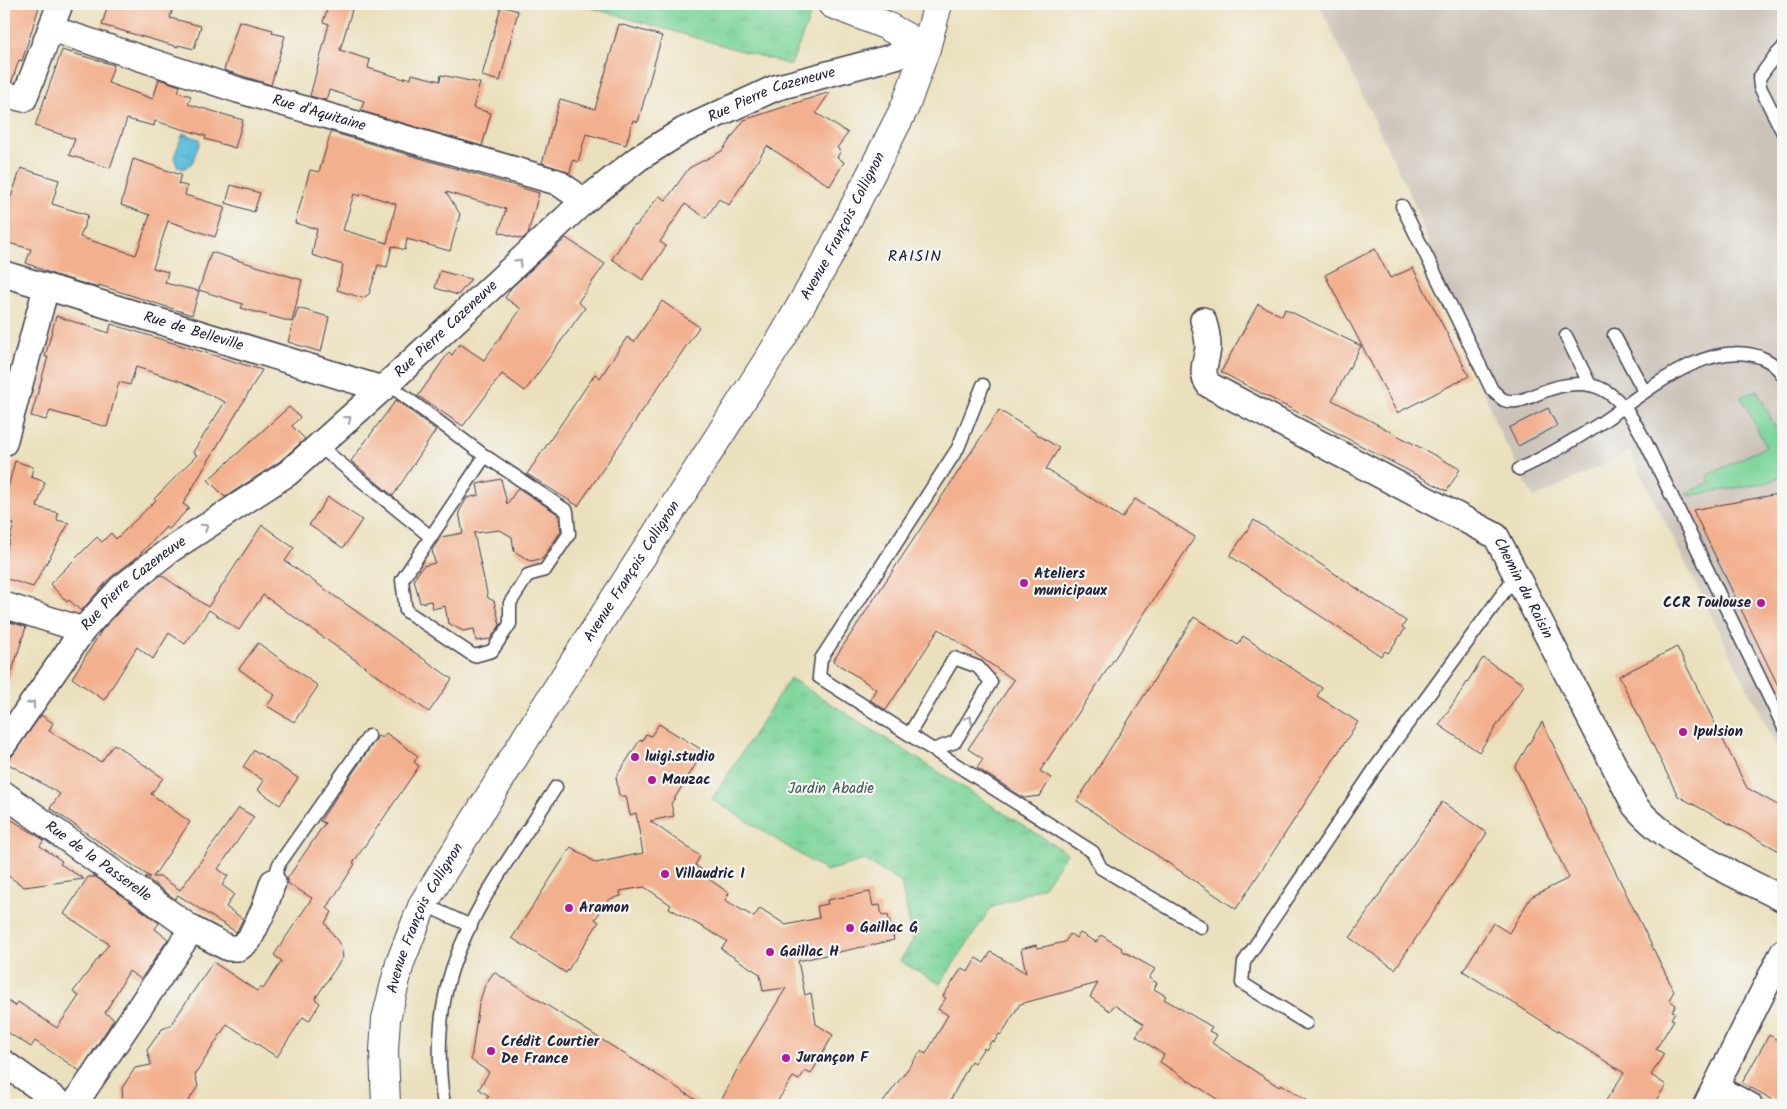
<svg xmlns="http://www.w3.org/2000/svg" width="1787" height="1109" viewBox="0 0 1787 1109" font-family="Kalam,sans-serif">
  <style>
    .railway { fill: #cbc2b8 }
    .grass { fill: #7bd49a; stroke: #4e7b6a }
    .park { fill: url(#park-tufts); stroke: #4e7b6a }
    .water { fill: url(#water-ripples); stroke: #40708c }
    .building { fill: #f3b08e; fill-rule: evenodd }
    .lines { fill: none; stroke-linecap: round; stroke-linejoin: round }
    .service-casing { stroke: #403e4e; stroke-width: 15 }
    .minor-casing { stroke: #403e4e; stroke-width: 28 }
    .tertiary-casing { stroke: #403e4e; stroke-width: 30 }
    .service { stroke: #fff; stroke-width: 12 }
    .minor { stroke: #fff; stroke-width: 25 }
    .tertiary { stroke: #fff; stroke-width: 28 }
    .oneway { stroke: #9c9ca7 }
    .poi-dot { fill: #b5179e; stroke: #f6f6f2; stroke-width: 2 }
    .labels { text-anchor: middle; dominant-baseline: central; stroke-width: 4.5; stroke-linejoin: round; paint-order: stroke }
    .street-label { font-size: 15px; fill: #22223b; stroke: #f6f6f2 }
    .poi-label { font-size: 15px; font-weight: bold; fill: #22223b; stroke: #f6f6f2; text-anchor: start }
    .park-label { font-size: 15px; fill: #3d5758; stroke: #f6f6f2 }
    .neighbourhood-label { font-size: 16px; letter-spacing: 1px; fill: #22223b; stroke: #f6f6f2 }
  </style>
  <defs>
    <pattern id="park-tufts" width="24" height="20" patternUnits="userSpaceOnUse" patternTransform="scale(1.25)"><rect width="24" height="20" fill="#7bd49a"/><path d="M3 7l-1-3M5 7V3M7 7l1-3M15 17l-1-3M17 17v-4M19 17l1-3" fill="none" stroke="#6ab686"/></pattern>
    <pattern id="water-ripples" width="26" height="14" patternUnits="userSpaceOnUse" patternTransform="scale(1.25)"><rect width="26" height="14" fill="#5ebedc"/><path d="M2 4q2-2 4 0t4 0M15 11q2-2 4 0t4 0" fill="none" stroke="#4d9ab4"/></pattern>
  </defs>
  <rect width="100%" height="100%" fill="#f6f6f2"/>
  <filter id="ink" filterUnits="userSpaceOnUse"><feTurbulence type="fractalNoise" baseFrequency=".02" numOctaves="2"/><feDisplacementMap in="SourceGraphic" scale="10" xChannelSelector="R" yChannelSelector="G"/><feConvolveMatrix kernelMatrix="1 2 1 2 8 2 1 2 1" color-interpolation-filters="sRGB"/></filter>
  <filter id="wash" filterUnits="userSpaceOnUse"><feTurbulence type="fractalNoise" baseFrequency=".0096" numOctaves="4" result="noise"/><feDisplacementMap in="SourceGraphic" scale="20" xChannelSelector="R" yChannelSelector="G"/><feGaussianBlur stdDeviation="1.12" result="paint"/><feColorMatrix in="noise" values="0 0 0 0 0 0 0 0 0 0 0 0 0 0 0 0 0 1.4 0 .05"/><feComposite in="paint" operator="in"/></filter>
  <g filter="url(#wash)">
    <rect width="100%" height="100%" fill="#ebe0bd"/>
    <polygon class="railway" points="1319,4 1783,4 1783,759 1630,452 1534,498 1497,427 1413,201"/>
    <polygon class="grass" points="1757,390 1783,443 1783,475 1767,483 1688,496 1686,493 1710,482 1707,476 1766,446 1741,397"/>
    <g class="park">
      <polygon points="578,4 794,4 812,11 791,65"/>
      <polygon points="790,678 1067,853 1044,886 991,908 940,984 900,961 913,940 901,883 865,860 826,871 712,799"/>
    </g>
    <polygon class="water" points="183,133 199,139 200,142 192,163 183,169 177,166 174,157"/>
    <g id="blocks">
      <g class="building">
        <polygon points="4,4 40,4 22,61 19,60 12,81 4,80"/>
        <polygon points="108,4 174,4 170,18 201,26 194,49 178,45 178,47 102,25"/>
        <polygon points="329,4 352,10 340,50 370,60 368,68 404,79 405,77 411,79 412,74 440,81 441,75 480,83 473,108 491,113 482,146 361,111 364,101 329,90 326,100 310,96 329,24 323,22"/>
        <polygon points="501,6 518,11 500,81 482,76"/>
        <polygon points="239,21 273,30 272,33 285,36 271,85 224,70"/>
        <polygon points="619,24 662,36 638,122 633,120 626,145 586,134 578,162 573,160 570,173 542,163 560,99 595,109"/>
        <polygon points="62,50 114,65 108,83 153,99 159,79 180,86 178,92 191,96 188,104 243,120 235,148 205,139 206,136 155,121 154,126 127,119 110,168 69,155 75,139 35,126"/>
        <polygon points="830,92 816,113 848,133 837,148 841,151 837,157 844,162 830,186 767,146 729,205 719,199 706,218 685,204 660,242 666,246 643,280 612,259 634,225 636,226 659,196 666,200 689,168 722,151 744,120"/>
        <path d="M331 132 539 193 528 234 522 239 499 232 506 209 446 192 460 214 450 251 407 239 405 250 392 246 387 267 378 265 369 294 363 298 337 290 343 265 312 255 317 229 295 223 310 170 319 172ZM361 193 396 204 387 243 343 230 354 194 360 196Z"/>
        <polygon points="133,159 181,175 178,184 187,186 185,195 225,207 215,237 168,221 153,268 168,272 165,283 199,291 192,315 99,285 98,288 55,275 26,263 31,249 4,242 4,195 11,197 21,168 59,180 52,204 88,215 80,237 136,255 150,215 121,205"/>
        <polygon points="231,185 260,193 254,212 226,203"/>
        <polygon points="566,238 605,264 578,302 585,308 525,391 502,374 463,426 418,396 449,352 452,355 460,344 484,360 521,309 505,298 511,288"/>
        <polygon points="1375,249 1390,278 1413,268 1469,376 1397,413 1325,275"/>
        <polygon points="211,252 302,280 292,322 241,308 243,304 199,290"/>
        <polygon points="440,271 471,279 458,295 435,288"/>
        <polygon points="662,301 699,327 578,506 527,474 595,374 600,378 627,337 634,342"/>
        <polygon points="1258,304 1282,316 1285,309 1361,346 1332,400 1460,469 1447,491 1221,372"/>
        <polygon points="298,308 329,317 321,352 288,342"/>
        <polygon points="56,316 109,333 111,324 262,370 183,504 189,508 168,530 166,527 136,558 110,578 81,611 69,600 67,602 50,584 97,537 102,542 111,533 116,539 156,500 154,499 197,455 193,452 225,402 183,382 136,367 130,385 119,382 107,427 50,411 46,420 31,416 48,357 45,357"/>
        <polygon points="396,400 436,430 393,496 351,461"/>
        <polygon points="289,407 300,417 292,426 305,439 279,462 225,497 208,480"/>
        <polygon points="1548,408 1557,426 1518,446 1509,428"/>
        <polygon points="999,410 1059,448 1046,469 1122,518 1135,499 1195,537 1040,771 1051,778 1040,796 1024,798 977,768 983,759 968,749 1014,680 939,629 886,710 870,700 876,689 833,661"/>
        <polygon points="15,461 33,467 31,477 45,482 37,507 58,513 57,520 69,523 33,587 4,578 4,559 14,524 4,522 4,503"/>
        <polygon points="501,479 507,504 518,488 558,514 561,531 542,559 530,561 514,551 512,537 500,530 474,533 488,598 494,601 500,625 490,639 476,641 474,629 463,631 448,623 445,606 433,609 431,601 420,603 414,579 423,566 435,563 432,550 441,537 463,533 459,512 467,498 479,495 477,484"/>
        <polygon points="1783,493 1783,696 1693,510"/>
        <polygon points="328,497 362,520 343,548 309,525"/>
        <polygon points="1254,520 1406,621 1402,627 1405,629 1388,653 1385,651 1381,656 1230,556"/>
        <polygon points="262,525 294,548 285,561 452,679 429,712 263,595 239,630 209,610 185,644 169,633 153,659 137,647 104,700 72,678 102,630 131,599 161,575 208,607"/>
        <polygon points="1194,617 1238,645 1243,636 1322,688 1317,696 1358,722 1236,909 1077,801"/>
        <polygon points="4,620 26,627 8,684 4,684"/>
        <polygon points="258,643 318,686 294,722 267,706 275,695 239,669"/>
        <polygon points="1677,647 1747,788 1783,808 1783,853 1678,796 1619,676"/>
        <polygon points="1483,658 1524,685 1479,752 1439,725"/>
        <polygon points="41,715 53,723 49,731 101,762 114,744 163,778 151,794 190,822 153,877 161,877 180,890 239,808 254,817 218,869 228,876 222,885 234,894 226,907 243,919 237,931 236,932 178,895 175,899 145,877 150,877 50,808 60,794 7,763"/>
        <polygon points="1542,722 1674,991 1669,1000 1676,1005 1672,1011 1675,1012 1671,1019 1674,1020 1656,1049 1664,1054 1651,1075 1666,1085 1653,1105 1603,1105 1624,1073 1463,971 1493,923 1509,933 1531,897 1569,878 1515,767"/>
        <polygon points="659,724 704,751 671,804 674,816 650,821 700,856 695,865 705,872 703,875 729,893 725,900 754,917 760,908 786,925 819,918 817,906 828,904 827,900 870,892 873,906 880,905 882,916 888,915 894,940 798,961 805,995 811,993 816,1024 833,1035 811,1074 805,1071 799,1080 793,1077 775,1105 719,1105 743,1058 786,988 763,991 760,974 721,949 727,941 669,908 671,905 649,890 644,887 620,891 621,896 610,899 595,919 599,922 566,973 512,938 571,847 596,863 643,853 636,813 630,815 626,796 619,796 616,777 640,740 642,741 646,734 651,736"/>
        <polygon points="386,733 418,756 414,762 419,766 353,863 355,864 327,908 332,912 325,923 341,946 343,957 315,999 320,1003 309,1021 303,1017 277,1057 227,1024 195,1075 198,1086 186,1105 123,1105 122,1088 135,1068 151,1065 147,1050 162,1029 170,1026 213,962 257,991 260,987 263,989 282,961 274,955 312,898 287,883 287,879 325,823 320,821 326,812 378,736 382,738"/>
        <polygon points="254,750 298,778 280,805 258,790 264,781 243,767"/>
        <polygon points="1442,802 1487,833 1395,969 1350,938"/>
        <polygon points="4,815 44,840 40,846 62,861 60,864 84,879 24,887 4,873"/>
        <polygon points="88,877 96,877 159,923 155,929 168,939 141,979 129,971 105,1013 114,1019 80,1071 35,1041 31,1047 4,1030 4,998 15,1006 18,1002 57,1028 66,1015 79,996 73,992 109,944 64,914"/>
        <polygon points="1080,933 1096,942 1101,935 1122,948 1121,950 1155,969 1149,978 1157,983 1154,989 1166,996 1164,999 1212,1027 1209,1031 1217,1035 1212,1043 1279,1087 1281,1084 1314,1105 1226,1105 1160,1062 1164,1055 1136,1036 1144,1024 1114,1005 1110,1011 1090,997 1098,983 1020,1004 1001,1035 999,1034 994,1042 992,1040 986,1050 984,1048 974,1063 971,1061 948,1105 881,1105 921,1051 926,1054 948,1015 938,1009 946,998 943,996 962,968 968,972 976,958 984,963 991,952 1026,973 1021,949 1036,945 1038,948 1065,942 1070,934 1076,938"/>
        <polygon points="494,972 615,1048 704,1105 483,1105 489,1096 479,1089 489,1072 471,1060 479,1004 485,985"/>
        <polygon points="1769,1035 1783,1043 1783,1105 1742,1083"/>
      </g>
    </g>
  </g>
  <g filter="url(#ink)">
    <use href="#blocks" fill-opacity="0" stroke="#403e4e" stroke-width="1"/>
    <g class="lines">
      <g class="service-casing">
        <g id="service">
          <polyline points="1783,48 1774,57 1759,78 1760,87 1783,133"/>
          <path d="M1402 206 1492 390C1496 393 1500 398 1504 400 1515 404 1528 398 1537 394 1596 369 1620 392 1646 443L1783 726"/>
          <polyline points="1614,335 1644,391"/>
          <polyline points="1566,336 1590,385"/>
          <polyline points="388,384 485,456"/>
          <polyline points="983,385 958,448 821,659 819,677 1093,852 1101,868 1201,927"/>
          <polyline points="319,446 431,537"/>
          <polygon points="485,456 567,511 569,534 545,570 528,575 510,603 510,624 492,651 474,656 406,611 402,580"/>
          <path d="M1519 469C1546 457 1571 442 1596 426 1639 399 1704 337 1760 357 1770 361 1778 366 1783 376"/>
          <polyline points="910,733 954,658 978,667 991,682 955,742 935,749"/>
          <polyline points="273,882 279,864 369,736"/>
          <polyline points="423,904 471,926"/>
          <polyline points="1306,1023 1242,983 1244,962 1376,767 1517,574"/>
          <path d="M444 1105C437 1062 438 1012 452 969 474 903 519 845 556 787"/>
        </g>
      </g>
      <g class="minor-casing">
        <g id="minor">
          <path id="s1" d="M52 29 238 90 557 182 573 193 582 203"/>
          <polyline points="4,94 24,99 60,4"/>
          <path id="s2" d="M4 274 382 389"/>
          <path id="s3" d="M1203 320C1206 329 1208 338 1208 347 1207 361 1199 373 1209 385L1496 536 1635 806C1670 848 1735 874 1783 899"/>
          <polyline points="4,443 46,288"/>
          <polyline points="4,605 83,630"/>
          <path id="s4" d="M4 744 83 630 121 588 170 550 288 473 382 389 582 203 639 158 684 130 775 88 926 48"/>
          <path id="s5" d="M4 794 192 929 228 948H239L249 940 264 909 273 882"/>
          <polyline points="4,1063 63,1105"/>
          <polyline points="1716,1088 1749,1105"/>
          <polyline points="74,1105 192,929"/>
          <polyline points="1706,1105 1783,952"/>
        </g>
      </g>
      <g class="tertiary-casing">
        <g id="tertiary">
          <polyline points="832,4 885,25 926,48"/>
          <path id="s6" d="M386 1105 384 1050 386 1019 400 963 423 904 542 712 782 338 827 260 905 107 926 48 938 4"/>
        </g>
      </g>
      <use href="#service" class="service"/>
      <use href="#minor" class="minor"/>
      <use href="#tertiary" class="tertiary"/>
    </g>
    <defs><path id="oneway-chevron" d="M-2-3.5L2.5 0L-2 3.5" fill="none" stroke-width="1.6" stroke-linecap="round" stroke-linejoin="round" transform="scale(1.25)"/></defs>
    <g class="oneway">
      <use href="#oneway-chevron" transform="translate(519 262) rotate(-43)"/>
      <use href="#oneway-chevron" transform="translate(348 419) rotate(-41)"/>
      <use href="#oneway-chevron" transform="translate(205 527) rotate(-33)"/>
      <use href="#oneway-chevron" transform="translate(32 704) rotate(-55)"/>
      <use href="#oneway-chevron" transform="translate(969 719) rotate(-59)"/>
    </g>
  </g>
  <g class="poi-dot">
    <circle cx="1024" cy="583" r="5"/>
    <circle cx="1761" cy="603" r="5"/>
    <circle cx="1683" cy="732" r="5"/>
    <circle cx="635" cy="757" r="5"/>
    <circle cx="652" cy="780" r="5"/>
    <circle cx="665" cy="874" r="5"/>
    <circle cx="569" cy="908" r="5"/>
    <circle cx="850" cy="928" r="5"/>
    <circle cx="770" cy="952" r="5"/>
    <circle cx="491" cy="1051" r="5"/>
    <circle cx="786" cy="1058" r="5"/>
  </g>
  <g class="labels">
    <g class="street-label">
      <text stroke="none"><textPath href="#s4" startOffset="1018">Rue Pierre Cazeneuve</textPath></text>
      <text stroke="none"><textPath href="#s1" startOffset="280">Rue d'Aquitaine</textPath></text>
      <text stroke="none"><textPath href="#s6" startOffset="1005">Avenue François Collignon</textPath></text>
      <text stroke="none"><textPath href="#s4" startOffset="612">Rue Pierre Cazeneuve</textPath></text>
      <text stroke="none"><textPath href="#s2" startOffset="198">Rue de Belleville</textPath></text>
      <text stroke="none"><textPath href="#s6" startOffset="600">Avenue François Collignon</textPath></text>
      <text stroke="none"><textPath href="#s4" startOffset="208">Rue Pierre Cazeneuve</textPath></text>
      <text stroke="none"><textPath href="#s3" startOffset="450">Chemin du Raisin</textPath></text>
      <text stroke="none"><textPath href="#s5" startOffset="116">Rue de la Passerelle</textPath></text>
      <text stroke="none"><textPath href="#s6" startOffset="195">Avenue François Collignon</textPath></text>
    </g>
    <g class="poi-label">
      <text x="1034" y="574">Ateliers<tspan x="1034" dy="17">municipaux</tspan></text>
      <text x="1751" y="603" text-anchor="end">CCR Toulouse</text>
      <text x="1693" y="732">1pulsion</text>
      <text x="645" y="757">luigi.studio</text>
      <text x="662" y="780">Mauzac</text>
      <text x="675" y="874">Villaudric I</text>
      <text x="579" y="908">Aramon</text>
      <text x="860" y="928">Gaillac G</text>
      <text x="780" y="952">Gaillac H</text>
      <text x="501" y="1042">Crédit Courtier<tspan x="501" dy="17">De France</tspan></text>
      <text x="796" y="1058">Jurançon F</text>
    </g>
    <g class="park-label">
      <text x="831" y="789">Jardin Abadie</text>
    </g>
    <g class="neighbourhood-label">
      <text x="915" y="256">RAISIN</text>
    </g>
  </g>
  <rect width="1787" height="1109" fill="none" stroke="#f6f6f2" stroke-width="20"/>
</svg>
